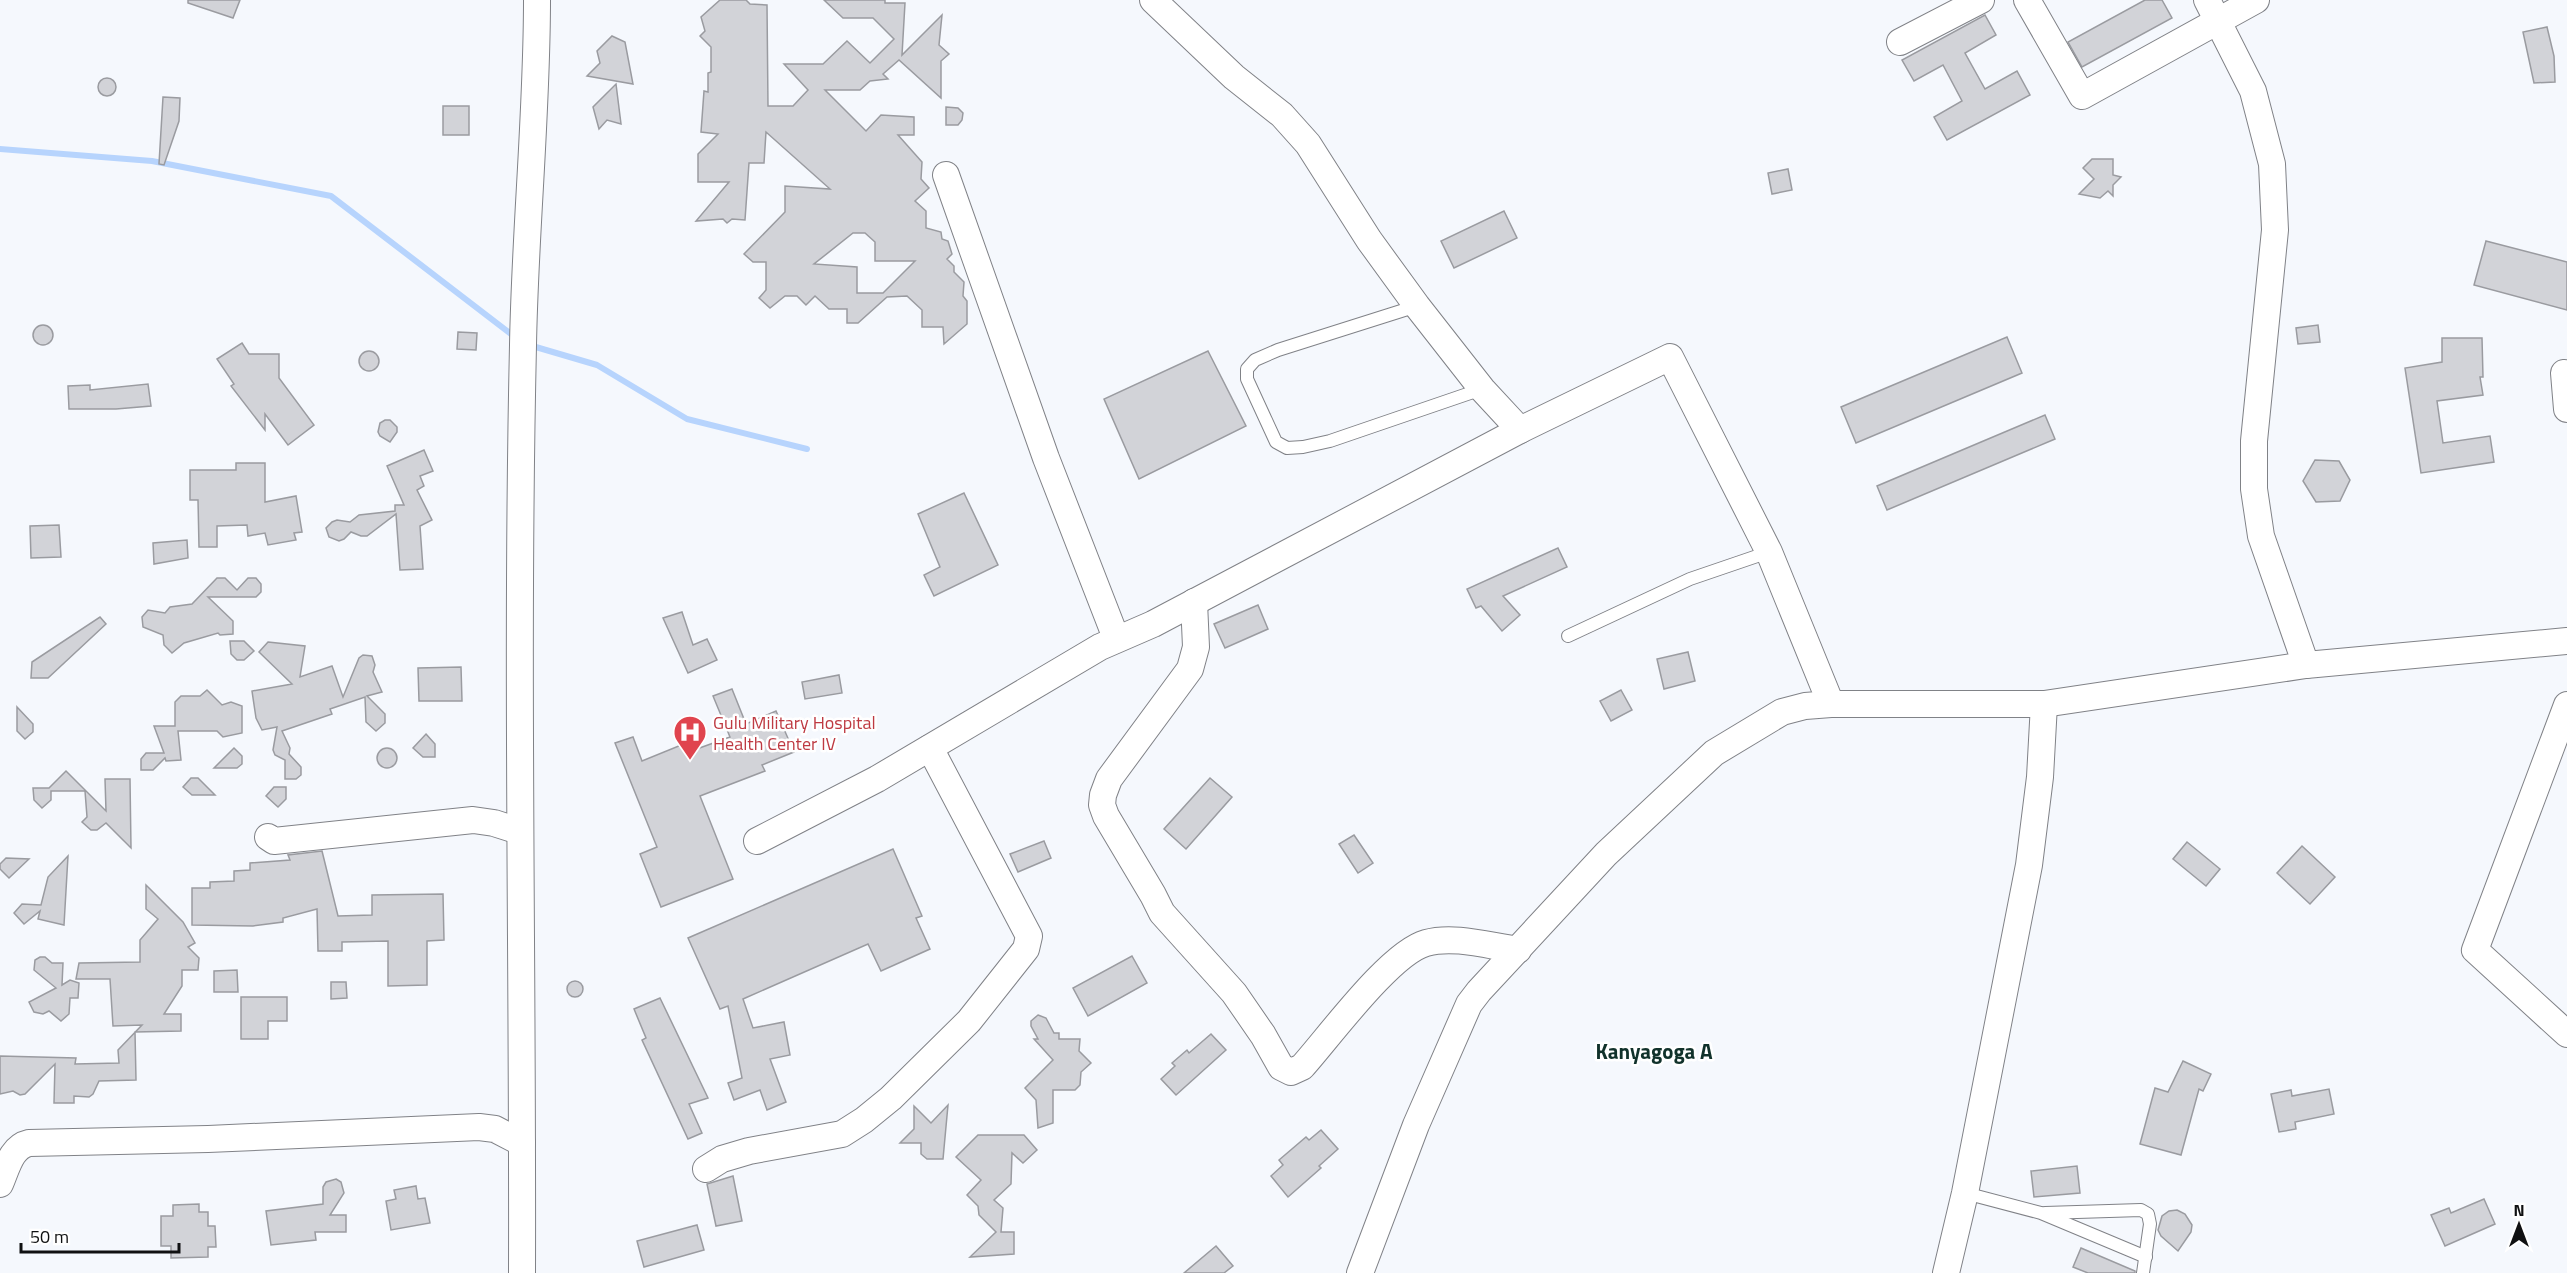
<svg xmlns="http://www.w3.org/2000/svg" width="2567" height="1273" viewBox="0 0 2567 1273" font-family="'Titillium Web',sans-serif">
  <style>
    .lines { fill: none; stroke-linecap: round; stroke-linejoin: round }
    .stream { stroke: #b7d4fd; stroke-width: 6 }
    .building { fill: #d2d3d8; stroke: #9a9ba0; stroke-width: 1.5; fill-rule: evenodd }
    .service-casing { stroke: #808287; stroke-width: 14 }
    .minor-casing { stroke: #808287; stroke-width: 28 }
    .service { stroke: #fff; stroke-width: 12 }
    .minor { stroke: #fff; stroke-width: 26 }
    .labels { text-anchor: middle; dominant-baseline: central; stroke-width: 5; stroke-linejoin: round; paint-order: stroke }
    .health-label { font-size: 18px; fill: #be3a42; stroke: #fff; text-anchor: start }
    .quarter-label { font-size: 21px; font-weight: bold; fill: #11322b; stroke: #fff }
  </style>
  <rect width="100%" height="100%" fill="#f5f8fd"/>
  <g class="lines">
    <g class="stream">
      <polyline points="0,149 152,161 331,196 515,337"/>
      <polyline points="529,345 597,365 687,419 807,449"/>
    </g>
  </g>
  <g class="building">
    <polygon points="188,0 240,0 233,18 188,3"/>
    <path d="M720 0H746L750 4 767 5 768 106H793L808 90 784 64H823L847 41 870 63 894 39 873 18H843L824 0H885V3H905L902 55 942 15 939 45 949 54 941 61V98L899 60 883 74 888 79 870 81 860 90H825L866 131 881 115 914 117V135H898L922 162 921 179 929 188 915 201 926 211V228L941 232 942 239 948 241 952 254 947 259 954 266V272L964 282 963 296 967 301V324L944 344 943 327H922V310L907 296 887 297 858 323H847V309H829L815 296 806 305 797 296H785L770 308 759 298 766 290V262H753L744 254 785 212V186L830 189 766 132 764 163H749L745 220 732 219 727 223 723 219 696 221 729 182H698V154L718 134 701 132 704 91 708 92V73L711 72V47L700 36 705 31 701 17ZM853 233H865L875 242V261H915L883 293H857V267L814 264Z"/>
    <polygon points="2145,0 2162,0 2172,18 2082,67 2068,42"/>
    <polygon points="1985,15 1996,35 1965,53 1985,89 2017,71 2030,95 1947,140 1934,117 1962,101 1943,65 1914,81 1902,60"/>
    <polygon points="2547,27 2554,56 2555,82 2534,83 2523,32"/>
    <polygon points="612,36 625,42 633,84 587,76 600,63 597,51"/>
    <circle cx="107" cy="87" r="9"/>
    <polygon points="616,84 621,124 607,120 599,129 593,107"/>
    <polygon points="163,97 180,98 179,121 164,165 159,164"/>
    <rect x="443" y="106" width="26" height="29"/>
    <polygon points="946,107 958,108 963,113 962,120 958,125 946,125"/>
    <polygon points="2092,159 2113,159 2113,175 2121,177 2113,185 2113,196 2108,191 2100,198 2079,194 2094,179 2083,168"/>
    <polygon points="1788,169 1792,190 1772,194 1768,173"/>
    <polygon points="1504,211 1517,238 1454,268 1441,241"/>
    <polygon points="2486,241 2567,262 2567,310 2474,285"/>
    <circle cx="43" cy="335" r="10"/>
    <polygon points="2318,325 2320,342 2298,344 2296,328"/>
    <polygon points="458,332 477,333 476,350 457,349"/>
    <polygon points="2007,337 2022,373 1856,443 1841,407"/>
    <polygon points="2442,338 2482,338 2483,377 2480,377 2483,395 2437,401 2443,443 2490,436 2494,462 2421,473 2405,368 2442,362"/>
    <polygon points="242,343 249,354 279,354 279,378 314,425 288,445 265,414 265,430 231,386 234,384 217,359"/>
    <polygon points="1208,351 1246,426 1139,479 1104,399"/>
    <circle cx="369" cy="361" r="10"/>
    <polygon points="148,384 151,406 116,409 69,409 68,386 90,385 90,390"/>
    <polygon points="2045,415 2055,439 1887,510 1877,486"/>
    <polygon points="385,420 390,420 397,427 397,432 390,442 380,436 378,432 380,423"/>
    <polygon points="424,450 433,471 420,476 424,486 417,490 432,520 420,526 423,569 400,570 396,514 367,536 361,536 351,532 344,539 339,541 329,537 326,528 332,522 337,520 350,522 359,515 395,511 395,505 404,505 387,466"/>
    <polygon points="2315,460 2339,461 2350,480 2340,501 2316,502 2303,481"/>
    <polygon points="236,463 265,463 265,502 296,496 302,532 294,533 296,540 268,545 265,533 248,536 247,525 217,526 217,547 199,547 198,500 190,500 190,470 236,470"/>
    <polygon points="964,493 998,565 934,596 924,575 940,567 918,514"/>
    <polygon points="59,525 61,557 31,558 30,526"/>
    <polygon points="187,540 188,558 154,564 153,543"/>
    <polygon points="1558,548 1567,567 1503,596 1520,615 1502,631 1481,606 1476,608 1467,589"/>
    <polygon points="217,578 225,578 237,590 248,578 256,578 261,584 261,592 256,597 208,597 233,621 233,634 220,635 218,633 184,643 172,653 164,645 163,635 143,627 142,617 148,610 165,613 170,607 192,604"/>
    <polygon points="1258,605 1268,629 1225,648 1214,624"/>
    <polygon points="682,612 693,645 707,639 717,660 688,673 663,618"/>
    <polygon points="100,617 106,624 48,678 31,678 32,662"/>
    <polygon points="230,641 244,641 254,651 244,660 237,660 231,654"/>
    <polygon points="268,642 305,646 300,677 332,666 343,697 359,658 363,655 372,656 375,665 373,672 382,692 367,696 385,714 385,723 376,731 366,722 365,697 330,709 332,714 282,731 290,748 289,754 301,767 301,775 296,779 285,779 285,760 275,755 273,750 277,727 262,730 256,718 252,691 292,684 259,652"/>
    <polygon points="1688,652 1695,681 1664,689 1657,659"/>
    <polygon points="461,667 462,701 419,701 418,668"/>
    <polygon points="839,675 842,693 805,699 802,682"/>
    <polygon points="732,689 746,724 776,711 794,752 762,765 765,771 700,796 733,879 661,907 640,854 657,847 615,743 633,737 642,761 691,741 694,750 730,737 713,696"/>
    <polygon points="207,690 222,705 231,702 242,706 242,733 223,737 217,731 178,731 181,760 166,761 165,758 153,770 141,770 141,759 146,753 164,753 154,726 175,726 175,702 181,696 200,696"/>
    <polygon points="1621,690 1632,710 1611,721 1600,701"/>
    <polygon points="17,707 33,724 33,732 25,739 17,731"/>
    <polygon points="426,734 435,744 435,757 423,757 413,748"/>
    <polygon points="234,748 242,756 242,764 237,768 214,768"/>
    <circle cx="387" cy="758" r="10"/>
    <polygon points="66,771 106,811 105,779 130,779 131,848 106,823 97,830 91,830 82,822 87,817 85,791 51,791 51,800 42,808 34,800 33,788 49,788"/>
    <polygon points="191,778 198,778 215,795 192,795 183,787"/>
    <polygon points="1210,778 1232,797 1186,849 1164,829"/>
    <polygon points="274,787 286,787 286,799 278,807 266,796"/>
    <polygon points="1354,835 1373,863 1358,873 1339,844"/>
    <polygon points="1044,841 1051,858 1018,872 1010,854"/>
    <polygon points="2187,842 2220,869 2206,886 2173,859"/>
    <polygon points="2302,846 2335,877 2310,904 2277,873"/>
    <polygon points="893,849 922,916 916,918 930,949 881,971 868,944 743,999 753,1028 784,1022 790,1055 770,1059 786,1102 767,1110 760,1090 734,1100 728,1083 742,1078 728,1006 720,1009 688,938"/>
    <polygon points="322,851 338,916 372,915 372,895 443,894 444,940 427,941 427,985 388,986 388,941 342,942 342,951 318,951 317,909 283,918 283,922 253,926 192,925 192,888 210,888 210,882 234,881 234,871 250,870 250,863 290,860 288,855"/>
    <polygon points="68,856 64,925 38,919 40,911 24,924 14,913 22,904 41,905 48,877"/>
    <polygon points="6,858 29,859 9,878 0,869 0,864"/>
    <polygon points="146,885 183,922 195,943 188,947 199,958 198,970 182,970 182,986 164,1014 181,1014 181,1031 135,1032 136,1080 99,1081 93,1094 89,1097 74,1096 74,1103 54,1103 55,1064 25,1094 20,1095 13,1091 0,1094 0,1056 76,1058 75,1064 119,1063 118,1050 142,1025 113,1026 110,979 76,979 79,963 140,962 140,940 158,919 146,909"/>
    <polygon points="1132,956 1147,983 1088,1016 1073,988"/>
    <polygon points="40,957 45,957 52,963 63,963 62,985 70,980 79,983 78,998 70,998 69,1014 61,1021 49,1011 43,1014 34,1012 29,1002 56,988 34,970 35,960"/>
    <polygon points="237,970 238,992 214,992 214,971"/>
    <circle cx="575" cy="989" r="8"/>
    <polygon points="331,982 346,982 347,998 331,999"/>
    <polygon points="241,997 287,997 287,1021 268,1021 268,1039 241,1039"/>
    <polygon points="660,998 708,1098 689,1104 702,1133 688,1139 642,1040 646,1038 634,1009"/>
    <polygon points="1038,1015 1046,1018 1054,1033 1059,1033 1059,1039 1080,1039 1079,1051 1091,1063 1081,1072 1080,1085 1075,1090 1053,1090 1053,1123 1038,1128 1036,1100 1025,1088 1053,1060 1034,1039 1038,1039 1031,1026 1031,1021"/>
    <polygon points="1211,1034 1226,1050 1176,1095 1161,1079 1175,1066 1172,1063 1187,1050 1189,1053"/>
    <polygon points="2183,1061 2211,1074 2203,1091 2199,1089 2181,1155 2140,1144 2155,1088 2168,1092"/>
    <polygon points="2329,1089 2334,1114 2295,1122 2296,1129 2279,1132 2271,1094 2291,1090 2292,1096"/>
    <polygon points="948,1105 943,1159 927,1159 921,1154 921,1143 900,1143 914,1129 914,1106 931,1123"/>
    <polygon points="1321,1130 1338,1149 1319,1166 1321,1168 1288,1197 1271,1176 1283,1165 1279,1160 1306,1137 1309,1140"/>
    <polygon points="978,1135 1024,1135 1037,1150 1023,1163 1012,1153 1011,1184 994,1200 1003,1208 1001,1232 1014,1232 1014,1254 970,1257 996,1232 979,1215 978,1206 967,1195 981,1180 956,1157"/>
    <polygon points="2077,1166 2080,1193 2034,1197 2031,1171"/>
    <polygon points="733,1176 742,1221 716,1226 707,1184"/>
    <polygon points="336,1179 341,1182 344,1193 330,1215 346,1215 346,1232 315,1232 316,1240 271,1245 266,1211 323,1204 323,1187 326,1182"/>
    <polygon points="416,1186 418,1199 425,1198 430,1223 391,1230 386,1201 396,1199 394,1190"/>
    <polygon points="2484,1199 2495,1224 2445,1246 2431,1215 2449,1208 2451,1213"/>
    <polygon points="199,1204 199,1212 208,1212 208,1226 215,1226 216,1247 208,1247 208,1257 171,1258 171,1246 161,1246 161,1216 173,1216 173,1205"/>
    <polygon points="2177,1210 2185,1214 2192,1225 2191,1232 2178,1251 2161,1236 2158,1230 2162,1216 2169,1211"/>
    <polygon points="697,1225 704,1250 644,1267 637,1241"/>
    <polygon points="1216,1246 1233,1266 1224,1273 1184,1273"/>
    <polygon points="2081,1248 2135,1271 2135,1273 2088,1273 2073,1267"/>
  </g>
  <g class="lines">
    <g class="service-casing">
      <g id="service">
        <polyline points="1417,306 1278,350 1255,360 1247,369 1247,379 1276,442 1287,448 1303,447 1330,441 1482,389"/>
        <polyline points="1568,636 1690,579 1769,552"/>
        <polyline points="1965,1193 2041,1213 2146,1257"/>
        <polyline points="2045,1213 2141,1210 2148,1214 2150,1224 2143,1273"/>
      </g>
    </g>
    <g class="minor-casing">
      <g id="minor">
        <polyline points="1153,0 1234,77 1282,115 1308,144 1369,240 1417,306 1482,389 1520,430 1670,357 1769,552 1831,704 2044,704 2306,665 2567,641"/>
        <polyline points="2027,0 2082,96 2256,0"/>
        <polyline points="2207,0 2253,91 2272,164 2275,230 2254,441 2254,489 2261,536 2306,665"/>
        <polyline points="1900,42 1981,0"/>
        <polyline points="946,175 1046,458 1116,638"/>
        <polyline points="2564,373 2567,409"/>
        <path d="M1194 602 1196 647 1190 669 1109 779 1103 795 1102 805 1106 816 1153 895 1162 913 1234 993 1263 1035 1281 1067 1291 1072 1302 1067C1329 1037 1390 953 1426 943 1454 935 1489 946 1518 950"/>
        <polyline points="2567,705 2475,950 2567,1034"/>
        <polyline points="268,837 274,841 473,820 494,823 519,831"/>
        <polyline points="757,841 877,779 1100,647 1153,624 1520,430"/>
        <polyline points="706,1169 722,1159 749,1151 842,1134 864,1120 891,1098 969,1021 1026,949 1029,936 930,748"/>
        <path d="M0 1184C7 1168 11 1147 29 1143L208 1139 479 1127 495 1129 522 1143"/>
        <path d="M522 1273C523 964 516 654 523 345 525 230 537 115 537 0"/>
        <polyline points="1360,1273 1416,1125 1469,1004 1479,991 1606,854 1714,753 1782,712 1805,706 1831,704"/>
        <polyline points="1946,1273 1965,1193 2029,865 2040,777 2044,704"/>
      </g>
    </g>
    <use href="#service" class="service"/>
    <use href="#minor" class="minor"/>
  </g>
  <defs>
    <g id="hospital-pin" transform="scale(1.725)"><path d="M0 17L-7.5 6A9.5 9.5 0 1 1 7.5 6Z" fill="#e0444e" stroke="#fff"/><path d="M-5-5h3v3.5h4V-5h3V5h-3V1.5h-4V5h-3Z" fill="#fff"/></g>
  </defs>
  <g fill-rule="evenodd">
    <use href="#hospital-pin" x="690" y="732"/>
  </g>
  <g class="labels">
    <g class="health-label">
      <text x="713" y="722">Gulu Military Hospital<tspan x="713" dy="21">Health Center IV</tspan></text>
    </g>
    <g class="quarter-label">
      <text x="1654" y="1051">Kanyagoga A</text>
    </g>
  </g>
  <g transform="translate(2519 1225)" stroke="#ffffff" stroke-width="4.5" paint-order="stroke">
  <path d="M0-4.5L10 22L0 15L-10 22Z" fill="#101112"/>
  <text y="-9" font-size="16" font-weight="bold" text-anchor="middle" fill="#101112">N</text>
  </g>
  <path d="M21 1243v9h158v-9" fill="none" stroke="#101112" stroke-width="3"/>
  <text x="30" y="1243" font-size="18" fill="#101112" stroke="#ffffff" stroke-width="4.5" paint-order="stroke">50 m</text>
</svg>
